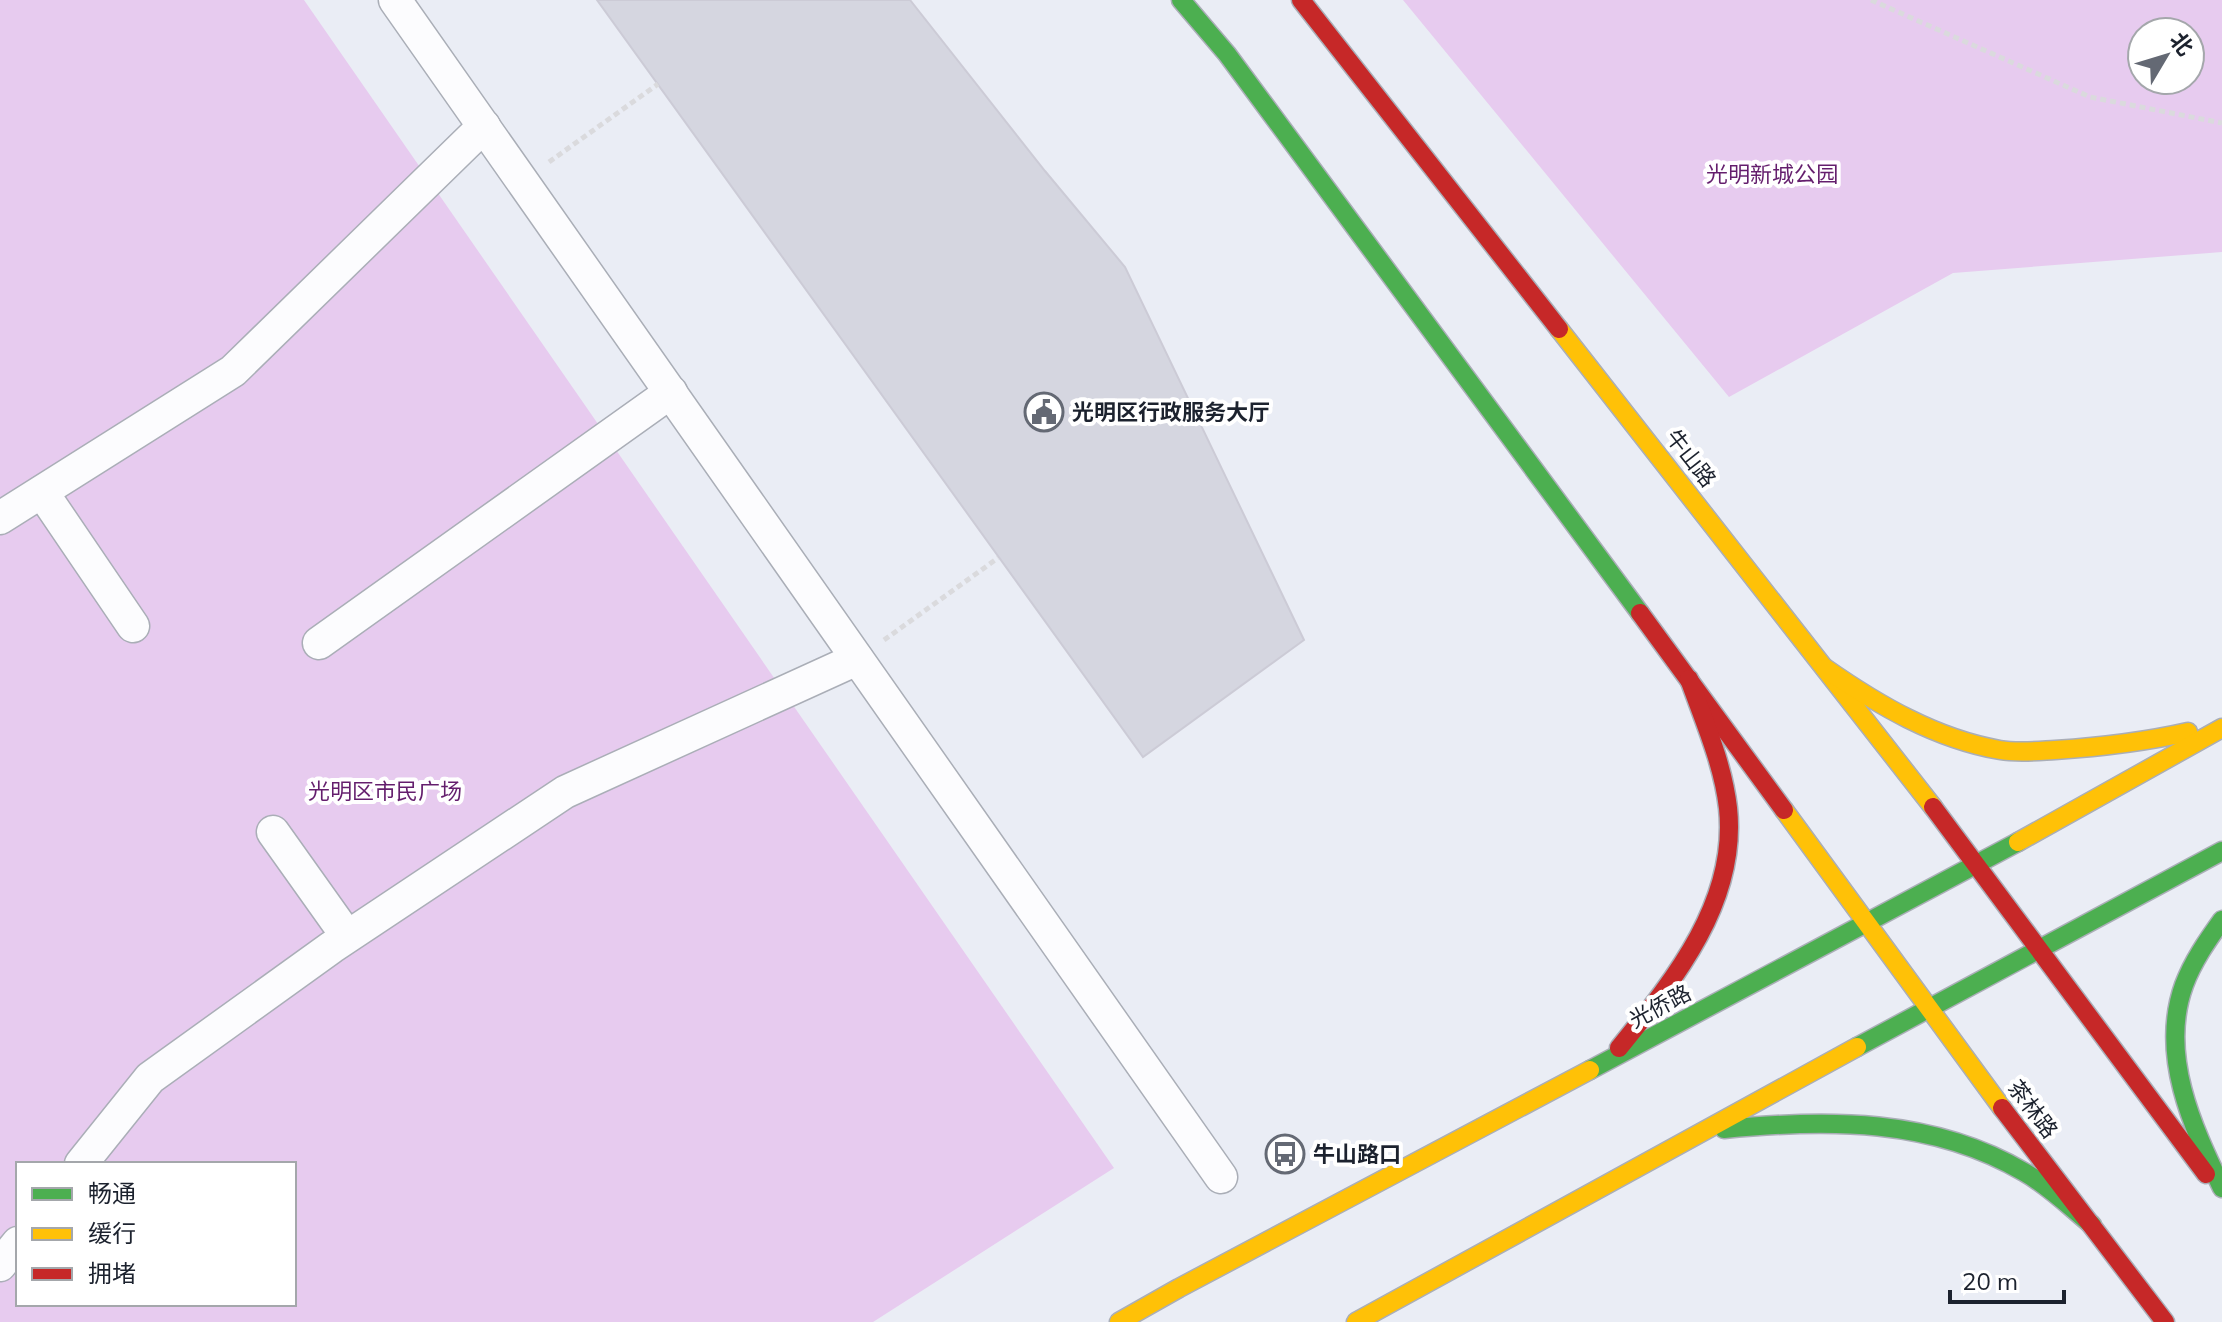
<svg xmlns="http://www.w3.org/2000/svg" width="2222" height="1322" viewBox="0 0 2222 1322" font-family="Mulish,'Noto Sans SC',sans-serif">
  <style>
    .green { fill: #e7cbef; fill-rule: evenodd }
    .building { fill: #d5d6e0; stroke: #cccbd6; stroke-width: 2 }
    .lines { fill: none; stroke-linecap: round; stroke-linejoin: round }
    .street-casing { stroke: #aaaeb7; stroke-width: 35 }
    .fast-casing { stroke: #aaaeb7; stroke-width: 21 }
    .slow-casing { stroke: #aaaeb7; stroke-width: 21 }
    .jam-casing { stroke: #aaaeb7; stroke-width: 21 }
    .path { stroke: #dadadd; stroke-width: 5; stroke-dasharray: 6 4; stroke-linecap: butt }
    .street { stroke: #fcfcfe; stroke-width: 32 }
    .fast { stroke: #4caf50; stroke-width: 18 }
    .slow { stroke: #ffc107; stroke-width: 18 }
    .jam { stroke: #c62828; stroke-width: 18 }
    .labels { text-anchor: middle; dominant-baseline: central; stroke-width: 8; stroke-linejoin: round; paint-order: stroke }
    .park-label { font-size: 22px; fill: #641e6d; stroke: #fff }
    .poi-label { font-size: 22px; font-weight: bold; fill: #1c222e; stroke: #fff; text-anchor: start }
    .street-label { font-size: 22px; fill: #1c222e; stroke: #fff }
  </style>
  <rect width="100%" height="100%" fill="#eaedf5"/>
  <g class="green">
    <path d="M0 0H304L1114 1168 873 1322H0ZM18 1164H294V1304H18Z"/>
    <path d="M1403 0H2222V252L1953 273 1729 397ZM2190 32V80H2142V32Z"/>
  </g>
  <polygon class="building" points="597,0 910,0 1045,171 1125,267 1304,640 1143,757"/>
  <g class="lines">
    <g class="street-casing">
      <g id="street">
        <polyline points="395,0 1221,1177"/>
        <polyline points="42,492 133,626"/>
        <polyline points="0,518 233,371 484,126"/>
        <polyline points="319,643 671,392"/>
        <polyline points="273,832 347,936"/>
        <polyline points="81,1164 150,1078 332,947 565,792 857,659"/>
        <polyline points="0,1265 18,1243"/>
      </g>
    </g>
    <g class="fast-casing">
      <g id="fast">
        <polyline points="1181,0 1227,54 1640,613"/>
        <path d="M2222 920C2207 941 2193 961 2184 985 2159 1054 2192 1126 2222 1188"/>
        <polyline points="1857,1047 2222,851"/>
        <polyline points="1590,1070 2018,842"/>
        <path d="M1724 1129C1827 1119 1932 1118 2024 1172 2049 1186 2070 1207 2092 1225"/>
      </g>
    </g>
    <g class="slow-casing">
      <g id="slow">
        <polyline points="1559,329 1933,807"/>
        <path d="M1825 668C1878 705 1936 739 2000 750 2018 753 2037 751 2055 750 2100 747 2144 742 2188 732"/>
        <polyline points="1784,810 2002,1108"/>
        <polyline points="2018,842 2222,728"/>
        <polyline points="1119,1322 1179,1288 1590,1070"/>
        <polyline points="1356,1322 1857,1047"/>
      </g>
    </g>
    <g class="jam-casing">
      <g id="jam">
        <polyline points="1301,0 1559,329"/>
        <polyline points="1640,613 1784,810"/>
        <polyline points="1933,807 2206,1174"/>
        <path d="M1619 1048C1674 980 1738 902 1728 808 1723 764 1704 721 1689 679"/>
        <polyline points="2002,1108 2165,1322"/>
      </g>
    </g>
    <g class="path">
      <polyline points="1871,0 2090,97 2222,123"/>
      <polyline points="549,162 658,84"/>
      <polyline points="884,640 998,558"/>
    </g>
    <use href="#street" class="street"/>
    <use href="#fast" class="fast"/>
    <use href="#slow" class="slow"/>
    <use href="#jam" class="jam"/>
  </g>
  <defs>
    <g id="civic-ring" transform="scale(2)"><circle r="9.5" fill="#fff" stroke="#646974" stroke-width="1.5"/><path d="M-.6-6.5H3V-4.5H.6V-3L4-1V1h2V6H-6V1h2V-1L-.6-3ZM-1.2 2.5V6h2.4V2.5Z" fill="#646974"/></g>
    <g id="bus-ring" transform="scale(2)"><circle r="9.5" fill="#fff" stroke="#646974" stroke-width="1.5"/><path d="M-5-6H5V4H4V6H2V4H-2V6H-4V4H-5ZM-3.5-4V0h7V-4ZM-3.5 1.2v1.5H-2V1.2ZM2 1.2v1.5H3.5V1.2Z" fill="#646974"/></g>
  </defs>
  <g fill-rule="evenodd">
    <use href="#civic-ring" x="1044" y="412"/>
    <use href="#bus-ring" x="1285" y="1154"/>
  </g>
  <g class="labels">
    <g class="park-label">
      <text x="1772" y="174">光明新城公园</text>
      <text x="385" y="791">光明区市民广场</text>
    </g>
    <g class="poi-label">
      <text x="1072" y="412">光明区行政服务大厅</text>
      <text x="1313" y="1154">牛山路口</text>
    </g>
    <g class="street-label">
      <text transform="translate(1691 458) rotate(52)">牛山路</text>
      <text transform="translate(1660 1006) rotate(-28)">光侨路</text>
      <text transform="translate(2033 1109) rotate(53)">茶林路</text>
    </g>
  </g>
  <rect x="16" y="1162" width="280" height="144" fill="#ffffff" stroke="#a4a7ab" stroke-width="2"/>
  <rect x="32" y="1188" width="40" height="12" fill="#4caf50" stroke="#a4a7ab" stroke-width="2"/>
  <text x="88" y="1202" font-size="24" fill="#1c222e">畅通</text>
  <rect x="32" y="1228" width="40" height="12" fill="#ffc107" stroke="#a4a7ab" stroke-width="2"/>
  <text x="88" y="1242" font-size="24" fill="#1c222e">缓行</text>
  <rect x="32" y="1268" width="40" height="12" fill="#c62828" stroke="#a4a7ab" stroke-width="2"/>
  <text x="88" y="1282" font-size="24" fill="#1c222e">拥堵</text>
  <g transform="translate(2166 56) rotate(52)"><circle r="38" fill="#ffffff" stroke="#a4a7ab" stroke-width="2"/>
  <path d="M0-6L14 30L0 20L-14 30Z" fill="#646974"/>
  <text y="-12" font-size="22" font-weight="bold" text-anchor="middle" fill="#1c222e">北</text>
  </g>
  <path d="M1950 1290v12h114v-12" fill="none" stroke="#1c222e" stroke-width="4"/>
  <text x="1962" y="1290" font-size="24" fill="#1c222e" stroke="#ffffff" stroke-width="6" paint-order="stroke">20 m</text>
</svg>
